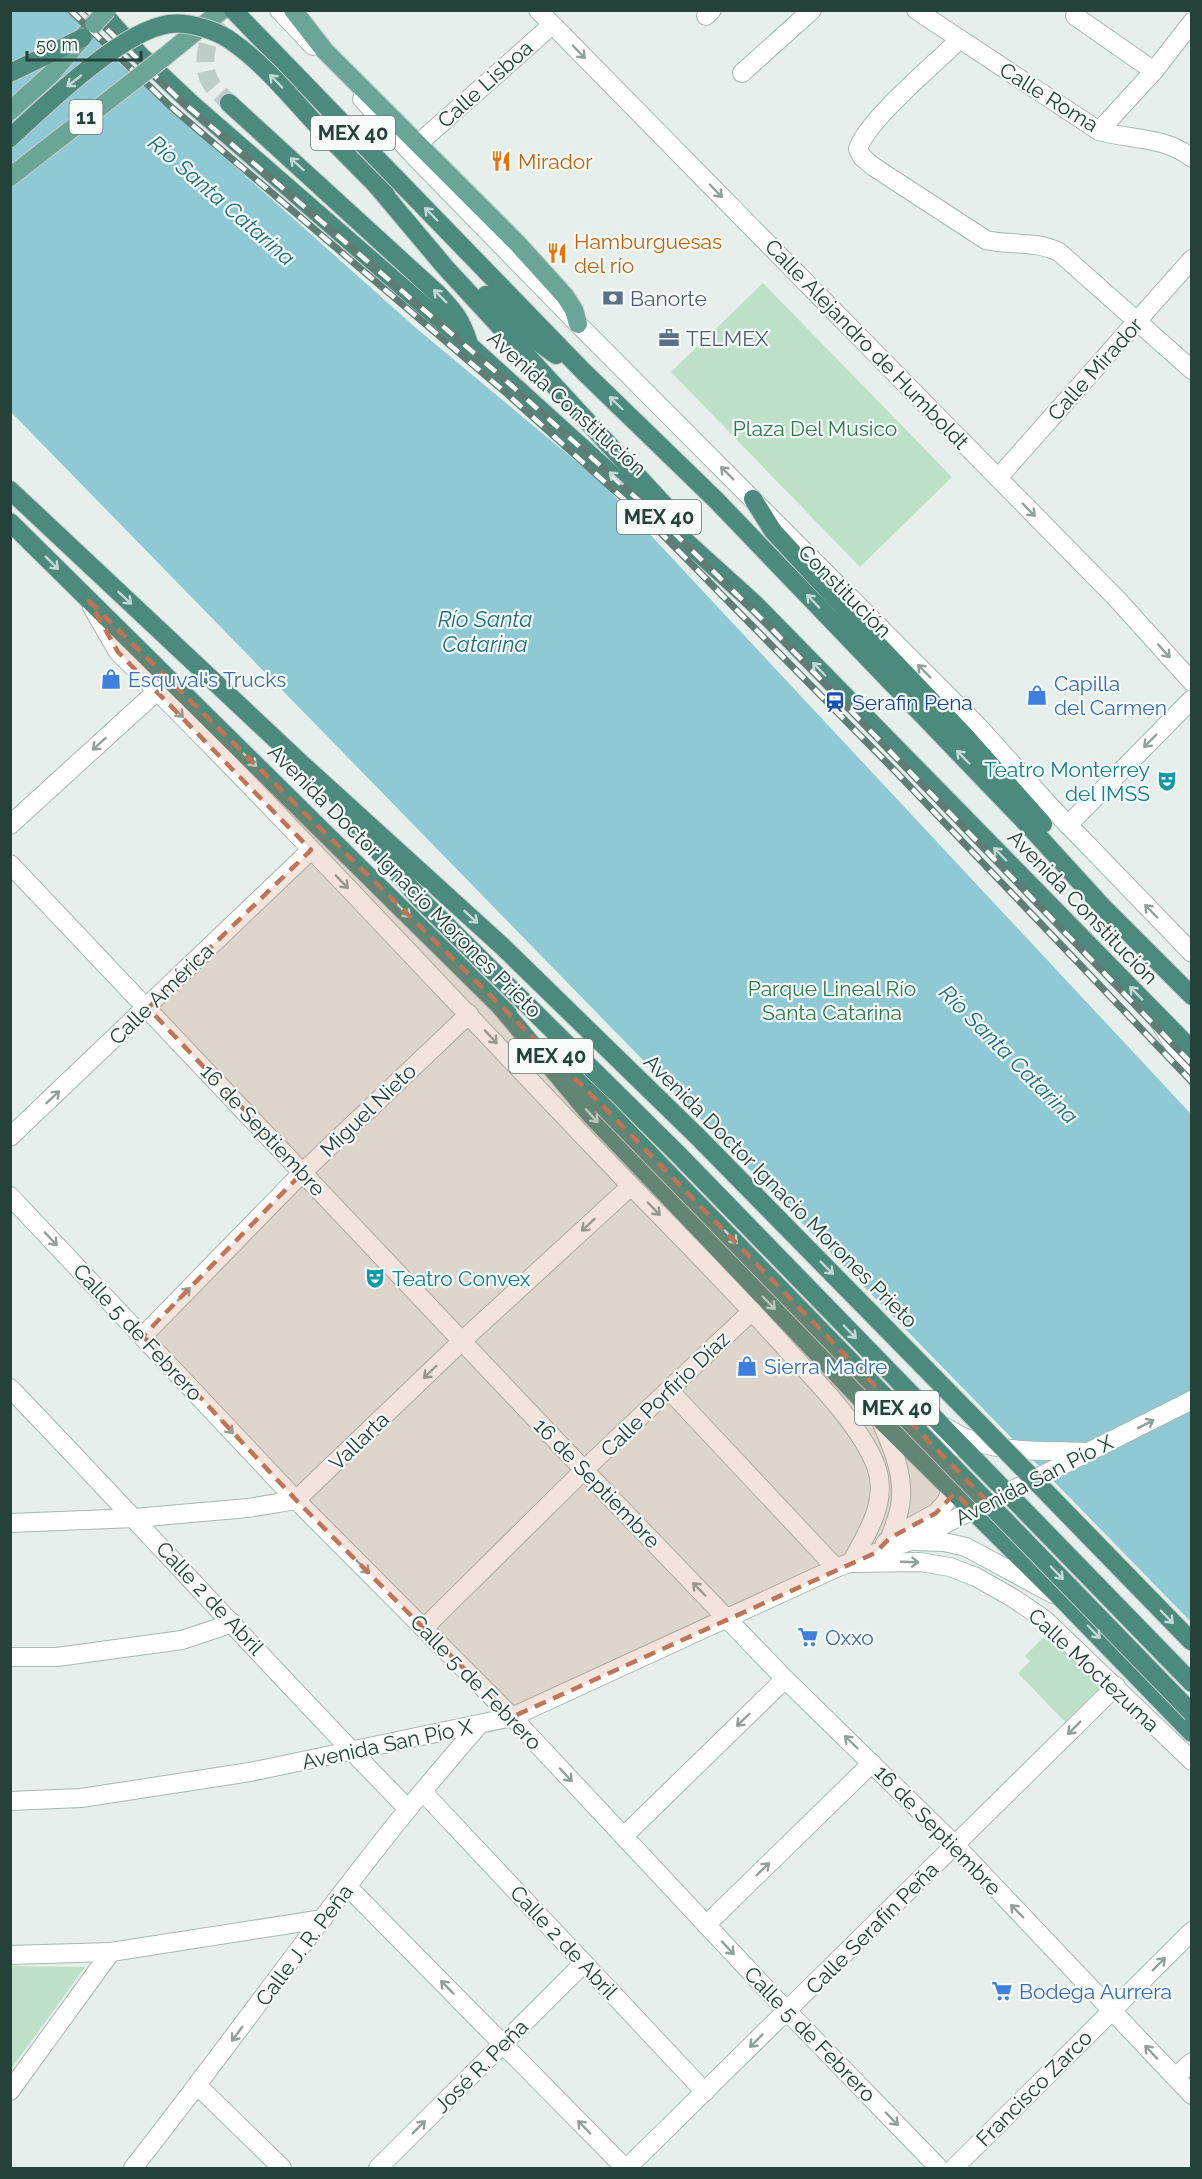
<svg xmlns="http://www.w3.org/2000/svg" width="1202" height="2179" viewBox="0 0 1202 2179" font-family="Raleway,sans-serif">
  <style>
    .green { fill: #bfe0c8 }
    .water { fill: #8ec9d4 }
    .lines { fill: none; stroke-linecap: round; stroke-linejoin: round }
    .trunk-tunnel { stroke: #bfccc8; stroke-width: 18; stroke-dasharray: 18 9; stroke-linecap: butt }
    .minor-casing { stroke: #a8b8b2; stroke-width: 20 }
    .tertiary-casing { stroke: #a8b8b2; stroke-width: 20 }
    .primary-casing { stroke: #c2cac8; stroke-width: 20 }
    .trunk-casing { stroke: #c2cac8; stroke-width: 20 }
    .minor { stroke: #fff; stroke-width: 18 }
    .tertiary { stroke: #fff; stroke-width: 18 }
    .primary { stroke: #6aa596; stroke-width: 18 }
    .trunk { stroke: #4c8a7c; stroke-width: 18 }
    .rail-casing { stroke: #5f7d75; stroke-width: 7 }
    .rail { stroke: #f7fbf9; stroke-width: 4.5; stroke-dasharray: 14; stroke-linecap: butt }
    .primary-bridge-casing { stroke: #c2cac8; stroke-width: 20; stroke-linecap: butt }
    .trunk-bridge-casing { stroke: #c2cac8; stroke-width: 20; stroke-linecap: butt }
    .primary-bridge { stroke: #6aa596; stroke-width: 18 }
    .trunk-bridge { stroke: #4c8a7c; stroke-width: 18 }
    .oneway { stroke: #92a09c }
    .oneway2 { stroke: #c4d9d4 }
    .marked { fill: #c07456; fill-opacity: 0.2; stroke: #c07456; stroke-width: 4.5; stroke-dasharray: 12 8; stroke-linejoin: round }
    .labels { text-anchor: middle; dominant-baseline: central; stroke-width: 4.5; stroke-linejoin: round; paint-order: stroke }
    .shield { fill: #f7fbf9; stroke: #637a73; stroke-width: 1.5 }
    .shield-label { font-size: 20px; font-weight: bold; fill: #24423a }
    .street-label { font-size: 21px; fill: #24423a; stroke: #f7fbf9 }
    .food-label { font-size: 21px; fill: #c56008; stroke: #f7fbf9; text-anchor: start }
    .service-label { font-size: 21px; fill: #4e5e75; stroke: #f7fbf9; text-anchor: start }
    .park-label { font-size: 21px; fill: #2d7a4b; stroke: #f7fbf9 }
    .shop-label { font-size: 21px; fill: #366cbe; stroke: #f7fbf9; text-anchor: start }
    .transit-label { font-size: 21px; fill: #164399; stroke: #f7fbf9; text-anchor: start }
    .culture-label { font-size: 21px; fill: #0d838f; stroke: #f7fbf9; text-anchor: end }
    .water-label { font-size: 22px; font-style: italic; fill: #1c6f80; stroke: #f7fbf9 }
  </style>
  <rect width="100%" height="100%" fill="#e6efeb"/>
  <g class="green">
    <polygon points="763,283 952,477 860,567 671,372"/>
    <polygon points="1043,1638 1067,1650 1103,1686 1065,1722 1018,1673 1030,1661 1025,1656"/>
    <polygon points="11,1966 85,1967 11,2069 10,1966"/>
  </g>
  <polygon class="water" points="11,11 71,11 110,55 416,328 602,483 1191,1114 1191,1622 11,412"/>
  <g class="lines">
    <path class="trunk-tunnel" d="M219 20C207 36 199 66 212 85 217 91 223 97 229 103"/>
    <g class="minor-casing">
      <g id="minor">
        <polyline points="538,10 1117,599 1192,682"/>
        <path d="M916 10 1099 131C1130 140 1164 136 1192 158"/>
        <polyline points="706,16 712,10"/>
        <polyline points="1075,16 1154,71"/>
        <path d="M959 40C936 63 866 121 858 149L862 157 874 167 986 240C1011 246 1034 240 1059 252L1192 370"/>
        <polyline points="742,73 812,10"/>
        <polyline points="1099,131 1154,71 1192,22"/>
        <polyline points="419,143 552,25"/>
        <polyline points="998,478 1192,259"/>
        <path d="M92 607 118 652C295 827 462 1011 635 1190 688 1244 741 1298 791 1354 820 1385 861 1427 876 1466 889 1501 867 1533 851 1563"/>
        <polyline points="10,825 157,691"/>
        <polyline points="1068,825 1192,699"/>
        <polyline points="10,1137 311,850"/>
        <polyline points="10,1196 296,1500 512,1717"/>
        <polyline points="143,1336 303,1172 469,1014"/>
        <path d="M10 1388C144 1527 273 1671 408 1809"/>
        <polyline points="670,1391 836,1568"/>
        <polyline points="10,1523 135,1518 248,1508 296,1500 462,1341 631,1186"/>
        <polyline points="853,1563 920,1562 950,1567 976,1577 1013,1598 1044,1619 1192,1761"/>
        <polyline points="424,1628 584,1470 752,1311"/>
        <polyline points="10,1657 57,1657 182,1640 233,1623"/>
        <polyline points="423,1792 705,2092"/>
        <polyline points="624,1836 785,1679"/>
        <polyline points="348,1887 625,2168"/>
        <polyline points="706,1925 872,1763"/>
        <polyline points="10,1955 111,1952 323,1919"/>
        <polyline points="1175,2077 1192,2062"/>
        <polyline points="198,2086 282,2168"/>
        <polyline points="10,2091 111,1952"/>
        <path d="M133 2168C226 2050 313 1926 408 1809 431 1781 455 1753 479 1725"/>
        <polyline points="378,2168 584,1963"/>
        <polyline points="627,2168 1116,1686"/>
        <polyline points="954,2168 1192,1931"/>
      </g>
    </g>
    <g class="tertiary-casing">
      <g id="tertiary">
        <polyline points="279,10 313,46"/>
        <polyline points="362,99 414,156 578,324 978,726 1050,806 1192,953"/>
        <polyline points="10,864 584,1470 785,1679 955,1845 1192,2095"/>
        <polyline points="1160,1023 1180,1055 1192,1068"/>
        <path d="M880 1419C892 1447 907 1479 899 1511 897 1520 893 1529 890 1538"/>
        <path d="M947 1428C987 1455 1040 1450 1086 1452"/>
        <polyline points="916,1541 944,1542 966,1547 1053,1594"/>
        <polyline points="885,1543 890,1538 936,1513 946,1502 951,1490 948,1449 934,1420"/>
        <polyline points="512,1717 787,2011 939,2168"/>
        <polyline points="10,1801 81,1798 250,1772 512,1717 836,1568 875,1553 911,1541 1192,1400"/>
      </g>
    </g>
    <g class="primary-casing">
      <g id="primary">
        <polyline points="293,10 325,51 517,243 565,296 574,310 578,324"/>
        <polyline points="163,58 222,10"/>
        <polyline points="10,111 52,73 94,24"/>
      </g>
    </g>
    <g class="trunk-casing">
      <g id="trunk">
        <polyline points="100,10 140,55 192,104 469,345 756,605 1192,1050"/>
        <polyline points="233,10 583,371 716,500 1030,827 1102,906 1192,996"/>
        <polyline points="10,73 82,38"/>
        <path d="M229 103 438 294C454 311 462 320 469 344"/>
        <polyline points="315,123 386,195"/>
        <polyline points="377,186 445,267 681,523"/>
        <polyline points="486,295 535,340 556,355"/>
        <polyline points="10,490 303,765 502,946 698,1137 972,1416"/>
        <polyline points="753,499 773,531 883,650 965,736 1043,824"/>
        <polyline points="10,522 508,1014"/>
        <polyline points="358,828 421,900 678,1154 1192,1683"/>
        <polyline points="500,1006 589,1113 880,1419 1064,1601 1192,1733"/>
        <polyline points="569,1073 602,1105"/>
      </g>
    </g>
    <use href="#minor" class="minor"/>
    <use href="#tertiary" class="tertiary"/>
    <use href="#primary" class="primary"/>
    <use href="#trunk" class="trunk"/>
    <g class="rail-casing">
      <g id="rail">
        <polyline points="70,10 170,106 505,392 658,530 897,773 1192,1082"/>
        <polyline points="87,10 177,97 511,385 664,523 773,630 1192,1064"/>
      </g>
    </g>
    <use href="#rail" class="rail"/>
    <g class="primary-bridge-casing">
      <g id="primary-bridge">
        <polyline points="94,24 107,10"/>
        <polyline points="10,177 163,58"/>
      </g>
    </g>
    <g class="trunk-bridge-casing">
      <g id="trunk-bridge">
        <path d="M10 138C47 104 121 31 169 24 189 21 219 31 234 43 265 65 290 96 315 123"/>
        <polyline points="602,1105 1192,1713"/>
        <polyline points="972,1416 1192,1642"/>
      </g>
    </g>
    <use href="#primary-bridge" class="primary-bridge"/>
    <use href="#trunk-bridge" class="trunk-bridge"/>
  </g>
  <defs><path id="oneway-shaft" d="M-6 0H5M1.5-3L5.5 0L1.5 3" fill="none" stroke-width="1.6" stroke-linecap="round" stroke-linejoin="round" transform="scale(1.5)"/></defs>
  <g class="oneway">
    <use href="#oneway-shaft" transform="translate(579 52) rotate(46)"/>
    <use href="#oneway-shaft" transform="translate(716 191) rotate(46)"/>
    <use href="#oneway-shaft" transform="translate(727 473) rotate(-135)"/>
    <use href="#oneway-shaft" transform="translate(1029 510) rotate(46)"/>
    <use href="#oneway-shaft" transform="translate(1164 651) rotate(48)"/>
    <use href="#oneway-shaft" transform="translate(924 671) rotate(-135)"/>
    <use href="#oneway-shaft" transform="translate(177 711) rotate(46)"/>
    <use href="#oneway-shaft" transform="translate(1150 741) rotate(135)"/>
    <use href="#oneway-shaft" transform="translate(99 744) rotate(138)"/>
    <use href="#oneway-shaft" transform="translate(342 882) rotate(46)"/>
    <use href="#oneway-shaft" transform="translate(1151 911) rotate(-134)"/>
    <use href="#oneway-shaft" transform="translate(491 1037) rotate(47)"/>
    <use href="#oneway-shaft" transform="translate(53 1097) rotate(-43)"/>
    <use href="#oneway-shaft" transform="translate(654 1209) rotate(46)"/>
    <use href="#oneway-shaft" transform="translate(588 1225) rotate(137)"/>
    <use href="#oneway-shaft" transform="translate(51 1239) rotate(47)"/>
    <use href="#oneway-shaft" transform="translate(184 1294) rotate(-46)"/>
    <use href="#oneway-shaft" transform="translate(430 1372) rotate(136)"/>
    <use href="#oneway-shaft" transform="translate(1146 1424) rotate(-27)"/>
    <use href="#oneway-shaft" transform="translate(227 1427) rotate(47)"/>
    <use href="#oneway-shaft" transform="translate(910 1562) rotate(2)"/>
    <use href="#oneway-shaft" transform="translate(363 1567) rotate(45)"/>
    <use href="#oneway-shaft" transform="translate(699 1589) rotate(-134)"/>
    <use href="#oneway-shaft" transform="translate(743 1720) rotate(136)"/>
    <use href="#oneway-shaft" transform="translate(1074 1728) rotate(135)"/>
    <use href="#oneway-shaft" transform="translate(851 1742) rotate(-136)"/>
    <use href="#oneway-shaft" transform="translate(566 1775) rotate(47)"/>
    <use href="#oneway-shaft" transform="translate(763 1869) rotate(-44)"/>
    <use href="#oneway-shaft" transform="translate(1017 1911) rotate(-134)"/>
    <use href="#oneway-shaft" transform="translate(728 1948) rotate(47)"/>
    <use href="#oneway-shaft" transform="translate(1159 1964) rotate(-45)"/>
    <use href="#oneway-shaft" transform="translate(447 1987) rotate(-135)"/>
    <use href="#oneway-shaft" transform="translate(237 2034) rotate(127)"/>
    <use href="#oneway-shaft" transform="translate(756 2041) rotate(135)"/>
    <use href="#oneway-shaft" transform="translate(1151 2052) rotate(-133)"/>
    <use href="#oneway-shaft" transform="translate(892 2119) rotate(46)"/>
    <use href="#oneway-shaft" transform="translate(419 2127) rotate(-45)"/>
    <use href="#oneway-shaft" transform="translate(584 2127) rotate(-134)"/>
  </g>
  <g class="oneway2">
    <use href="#oneway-shaft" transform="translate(74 81) rotate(142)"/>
    <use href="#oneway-shaft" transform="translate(276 81) rotate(-134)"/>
    <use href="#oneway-shaft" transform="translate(297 164) rotate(-138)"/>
    <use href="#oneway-shaft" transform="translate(431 214) rotate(-134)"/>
    <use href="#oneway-shaft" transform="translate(440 296) rotate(-135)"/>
    <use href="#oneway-shaft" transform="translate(616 403) rotate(-136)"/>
    <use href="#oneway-shaft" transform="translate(616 478) rotate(-138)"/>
    <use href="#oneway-shaft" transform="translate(52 563) rotate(45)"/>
    <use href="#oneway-shaft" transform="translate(125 598) rotate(43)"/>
    <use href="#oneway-shaft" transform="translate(813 601) rotate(-134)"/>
    <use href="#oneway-shaft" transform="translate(819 669) rotate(-134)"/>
    <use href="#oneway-shaft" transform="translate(963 757) rotate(-134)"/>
    <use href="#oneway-shaft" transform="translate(250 760) rotate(45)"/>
    <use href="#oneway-shaft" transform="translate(1000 854) rotate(-134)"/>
    <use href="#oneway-shaft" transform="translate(404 911) rotate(45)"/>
    <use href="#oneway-shaft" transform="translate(471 917) rotate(43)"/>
    <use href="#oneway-shaft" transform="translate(1136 993) rotate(-134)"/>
    <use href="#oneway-shaft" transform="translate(592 1116) rotate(48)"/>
    <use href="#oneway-shaft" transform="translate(731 1237) rotate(46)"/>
    <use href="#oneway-shaft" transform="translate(827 1268) rotate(45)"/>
    <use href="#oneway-shaft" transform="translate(769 1303) rotate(46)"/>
    <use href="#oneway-shaft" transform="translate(850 1332) rotate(46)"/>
    <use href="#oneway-shaft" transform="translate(1057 1573) rotate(46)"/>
    <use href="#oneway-shaft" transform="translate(1167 1617) rotate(46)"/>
    <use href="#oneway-shaft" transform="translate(1094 1632) rotate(46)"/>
  </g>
  <path class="marked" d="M89 601 602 1105 989 1503 973 1511 955 1493 936 1513 890 1538 875 1553 512 1717 296 1500 143 1336 303 1172 148 1008 311 850 118 652Z"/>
  <defs>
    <g id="restaurant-bare" transform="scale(1.62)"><path d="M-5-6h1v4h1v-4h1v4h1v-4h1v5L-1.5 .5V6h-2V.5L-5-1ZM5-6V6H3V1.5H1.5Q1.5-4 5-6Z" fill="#e8710a" stroke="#f7fbf9" stroke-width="2.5" paint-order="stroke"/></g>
    <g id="bank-bare" transform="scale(1.62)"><path d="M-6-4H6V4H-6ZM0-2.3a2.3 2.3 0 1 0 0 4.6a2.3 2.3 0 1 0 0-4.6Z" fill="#5c6f8a" stroke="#f7fbf9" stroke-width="2.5" paint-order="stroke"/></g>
    <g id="office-bare" transform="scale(1.62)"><path d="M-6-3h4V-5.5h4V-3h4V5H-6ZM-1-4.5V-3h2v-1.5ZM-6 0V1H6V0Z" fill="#5c6f8a" stroke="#f7fbf9" stroke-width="2.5" paint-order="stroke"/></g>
    <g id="shop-bare" transform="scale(1.62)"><path d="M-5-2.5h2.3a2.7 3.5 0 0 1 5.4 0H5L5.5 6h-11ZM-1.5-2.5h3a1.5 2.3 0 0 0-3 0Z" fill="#3f7fe0" stroke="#f7fbf9" stroke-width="2.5" paint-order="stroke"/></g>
    <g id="station-bare" transform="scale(1.62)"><path d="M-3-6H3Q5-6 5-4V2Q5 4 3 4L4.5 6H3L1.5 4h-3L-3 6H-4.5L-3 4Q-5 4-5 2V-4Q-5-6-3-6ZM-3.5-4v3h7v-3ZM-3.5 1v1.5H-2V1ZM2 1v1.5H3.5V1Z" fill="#1a4fb4" stroke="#f7fbf9" stroke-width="2.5" paint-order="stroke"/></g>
    <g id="theatre-bare" transform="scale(1.62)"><path d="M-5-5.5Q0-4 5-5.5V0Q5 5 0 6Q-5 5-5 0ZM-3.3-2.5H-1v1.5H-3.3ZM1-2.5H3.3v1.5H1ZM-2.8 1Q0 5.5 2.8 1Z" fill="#0f9aa8" stroke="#f7fbf9" stroke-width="2.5" paint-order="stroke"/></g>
    <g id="supermarket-bare" transform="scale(1.62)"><path d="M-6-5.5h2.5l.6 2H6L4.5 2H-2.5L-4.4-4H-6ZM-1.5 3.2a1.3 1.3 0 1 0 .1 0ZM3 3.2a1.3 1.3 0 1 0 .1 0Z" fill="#3f7fe0" stroke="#f7fbf9" stroke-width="2.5" paint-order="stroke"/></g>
  </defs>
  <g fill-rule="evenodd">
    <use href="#restaurant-bare" x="501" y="161"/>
    <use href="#restaurant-bare" x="557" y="253"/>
    <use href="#bank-bare" x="613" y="298"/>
    <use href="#office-bare" x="669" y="338"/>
    <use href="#shop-bare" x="111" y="679"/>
    <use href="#shop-bare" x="1037" y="695"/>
    <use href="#station-bare" x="835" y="702"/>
    <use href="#theatre-bare" x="1167" y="781"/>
    <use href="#theatre-bare" x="375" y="1278"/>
    <use href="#shop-bare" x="747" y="1366"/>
    <use href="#supermarket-bare" x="808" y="1637"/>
    <use href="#supermarket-bare" x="1002" y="1991"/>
  </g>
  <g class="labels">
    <g class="shield">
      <rect x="69.5" y="100" width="33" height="34" rx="4.5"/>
      <rect x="311" y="116" width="84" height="34" rx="4.5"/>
      <rect x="617" y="500" width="84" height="34" rx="4.5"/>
      <rect x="509" y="1039" width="84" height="34" rx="4.5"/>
      <rect x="855" y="1391" width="84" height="34" rx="4.5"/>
    </g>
    <g class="shield-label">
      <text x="86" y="117">11</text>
      <text x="353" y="133">MEX 40</text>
      <text x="659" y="517">MEX 40</text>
      <text x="551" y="1056">MEX 40</text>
      <text x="897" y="1408">MEX 40</text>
    </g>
    <g class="street-label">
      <text transform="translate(485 84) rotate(-42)">Calle Lisboa</text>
      <text transform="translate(1049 97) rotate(32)">Calle Roma</text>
      <text transform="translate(867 344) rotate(46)">Calle Alejandro de Humboldt</text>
      <text transform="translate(1095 369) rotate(-48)">Calle Mirador</text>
      <text transform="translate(567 403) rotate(42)">Avenida Constitución</text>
      <text transform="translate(845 591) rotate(45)">Constitución</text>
      <text transform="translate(405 881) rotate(45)">Avenida Doctor Ignacio Morones Prieto</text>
      <text transform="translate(1083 907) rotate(46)">Avenida Constitución</text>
      <text transform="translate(161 994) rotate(-44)">Calle América</text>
      <text transform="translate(368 1110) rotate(-44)">Miguel Nieto</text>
      <text transform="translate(263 1130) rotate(47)">16 de Septiembre</text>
      <text transform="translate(781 1191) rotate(45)">Avenida Doctor Ignacio Morones Prieto</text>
      <text transform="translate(138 1332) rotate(47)">Calle 5 de Febrero</text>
      <text transform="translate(665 1394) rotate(-44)">Calle Porfirio Díaz</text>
      <text transform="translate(359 1441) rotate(-44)">Vallarta</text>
      <text transform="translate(1034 1480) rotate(-27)">Avenida San Pío X</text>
      <text transform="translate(597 1483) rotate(46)">16 de Septiembre</text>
      <text transform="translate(210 1598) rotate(47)">Calle 2 de Abril</text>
      <text transform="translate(1094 1670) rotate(43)">Calle Moctezuma</text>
      <text transform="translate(476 1682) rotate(46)">Calle 5 de Febrero</text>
      <text transform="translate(387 1744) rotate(-12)">Avenida San Pío X</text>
      <text transform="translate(938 1830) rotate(46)">16 de Septiembre</text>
      <text transform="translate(872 1928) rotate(-45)">Calle Serafín Peña</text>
      <text transform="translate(564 1942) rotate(47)">Calle 2 de Abril</text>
      <text transform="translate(304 1945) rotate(-53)">Calle J. R. Peña</text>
      <text transform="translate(810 2034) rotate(46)">Calle 5 de Febrero</text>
      <text transform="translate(481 2066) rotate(-45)">José R. Peña</text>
      <text transform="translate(1034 2088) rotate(-45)">Francisco Zarco</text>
    </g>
    <g class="food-label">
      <text x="518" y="161">Mirador</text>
      <text x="574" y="241">Hamburguesas<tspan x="574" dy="24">del río</tspan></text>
    </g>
    <g class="service-label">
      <text x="630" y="298">Banorte</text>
      <text x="686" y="338">TELMEX</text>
    </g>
    <g class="park-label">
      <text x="815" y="428">Plaza Del Musico</text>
      <text x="832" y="988">Parque Lineal Río<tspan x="832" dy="24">Santa Catarina</tspan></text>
    </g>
    <g class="shop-label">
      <text x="128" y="679">Esquval's Trucks</text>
      <text x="1054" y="683">Capilla<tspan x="1054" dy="24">del Carmen</tspan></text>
      <text x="764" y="1366">Sierra Madre</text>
      <text x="825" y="1637">Oxxo</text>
      <text x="1019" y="1991">Bodega Aurrera</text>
    </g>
    <g class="transit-label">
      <text x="852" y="702">Serafin Pena</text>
    </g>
    <g class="culture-label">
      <text x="1150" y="769">Teatro Monterrey<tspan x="1150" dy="24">del IMSS</tspan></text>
      <text x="392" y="1278" text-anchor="start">Teatro Convex</text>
    </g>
    <g class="water-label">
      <text transform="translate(222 200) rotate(41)">Río Santa Catarina</text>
      <text x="485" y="619">Río Santa<tspan x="485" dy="25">Catarina</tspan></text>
      <text transform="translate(1009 1054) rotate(45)">Río Santa Catarina</text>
    </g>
  </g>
  <rect width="1202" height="2179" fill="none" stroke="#24423a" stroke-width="24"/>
  <path d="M27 51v9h114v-9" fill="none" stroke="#24423a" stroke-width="3"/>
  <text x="36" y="51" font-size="18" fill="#24423a" stroke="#f7fbf9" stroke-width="4.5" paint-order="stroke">50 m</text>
</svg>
